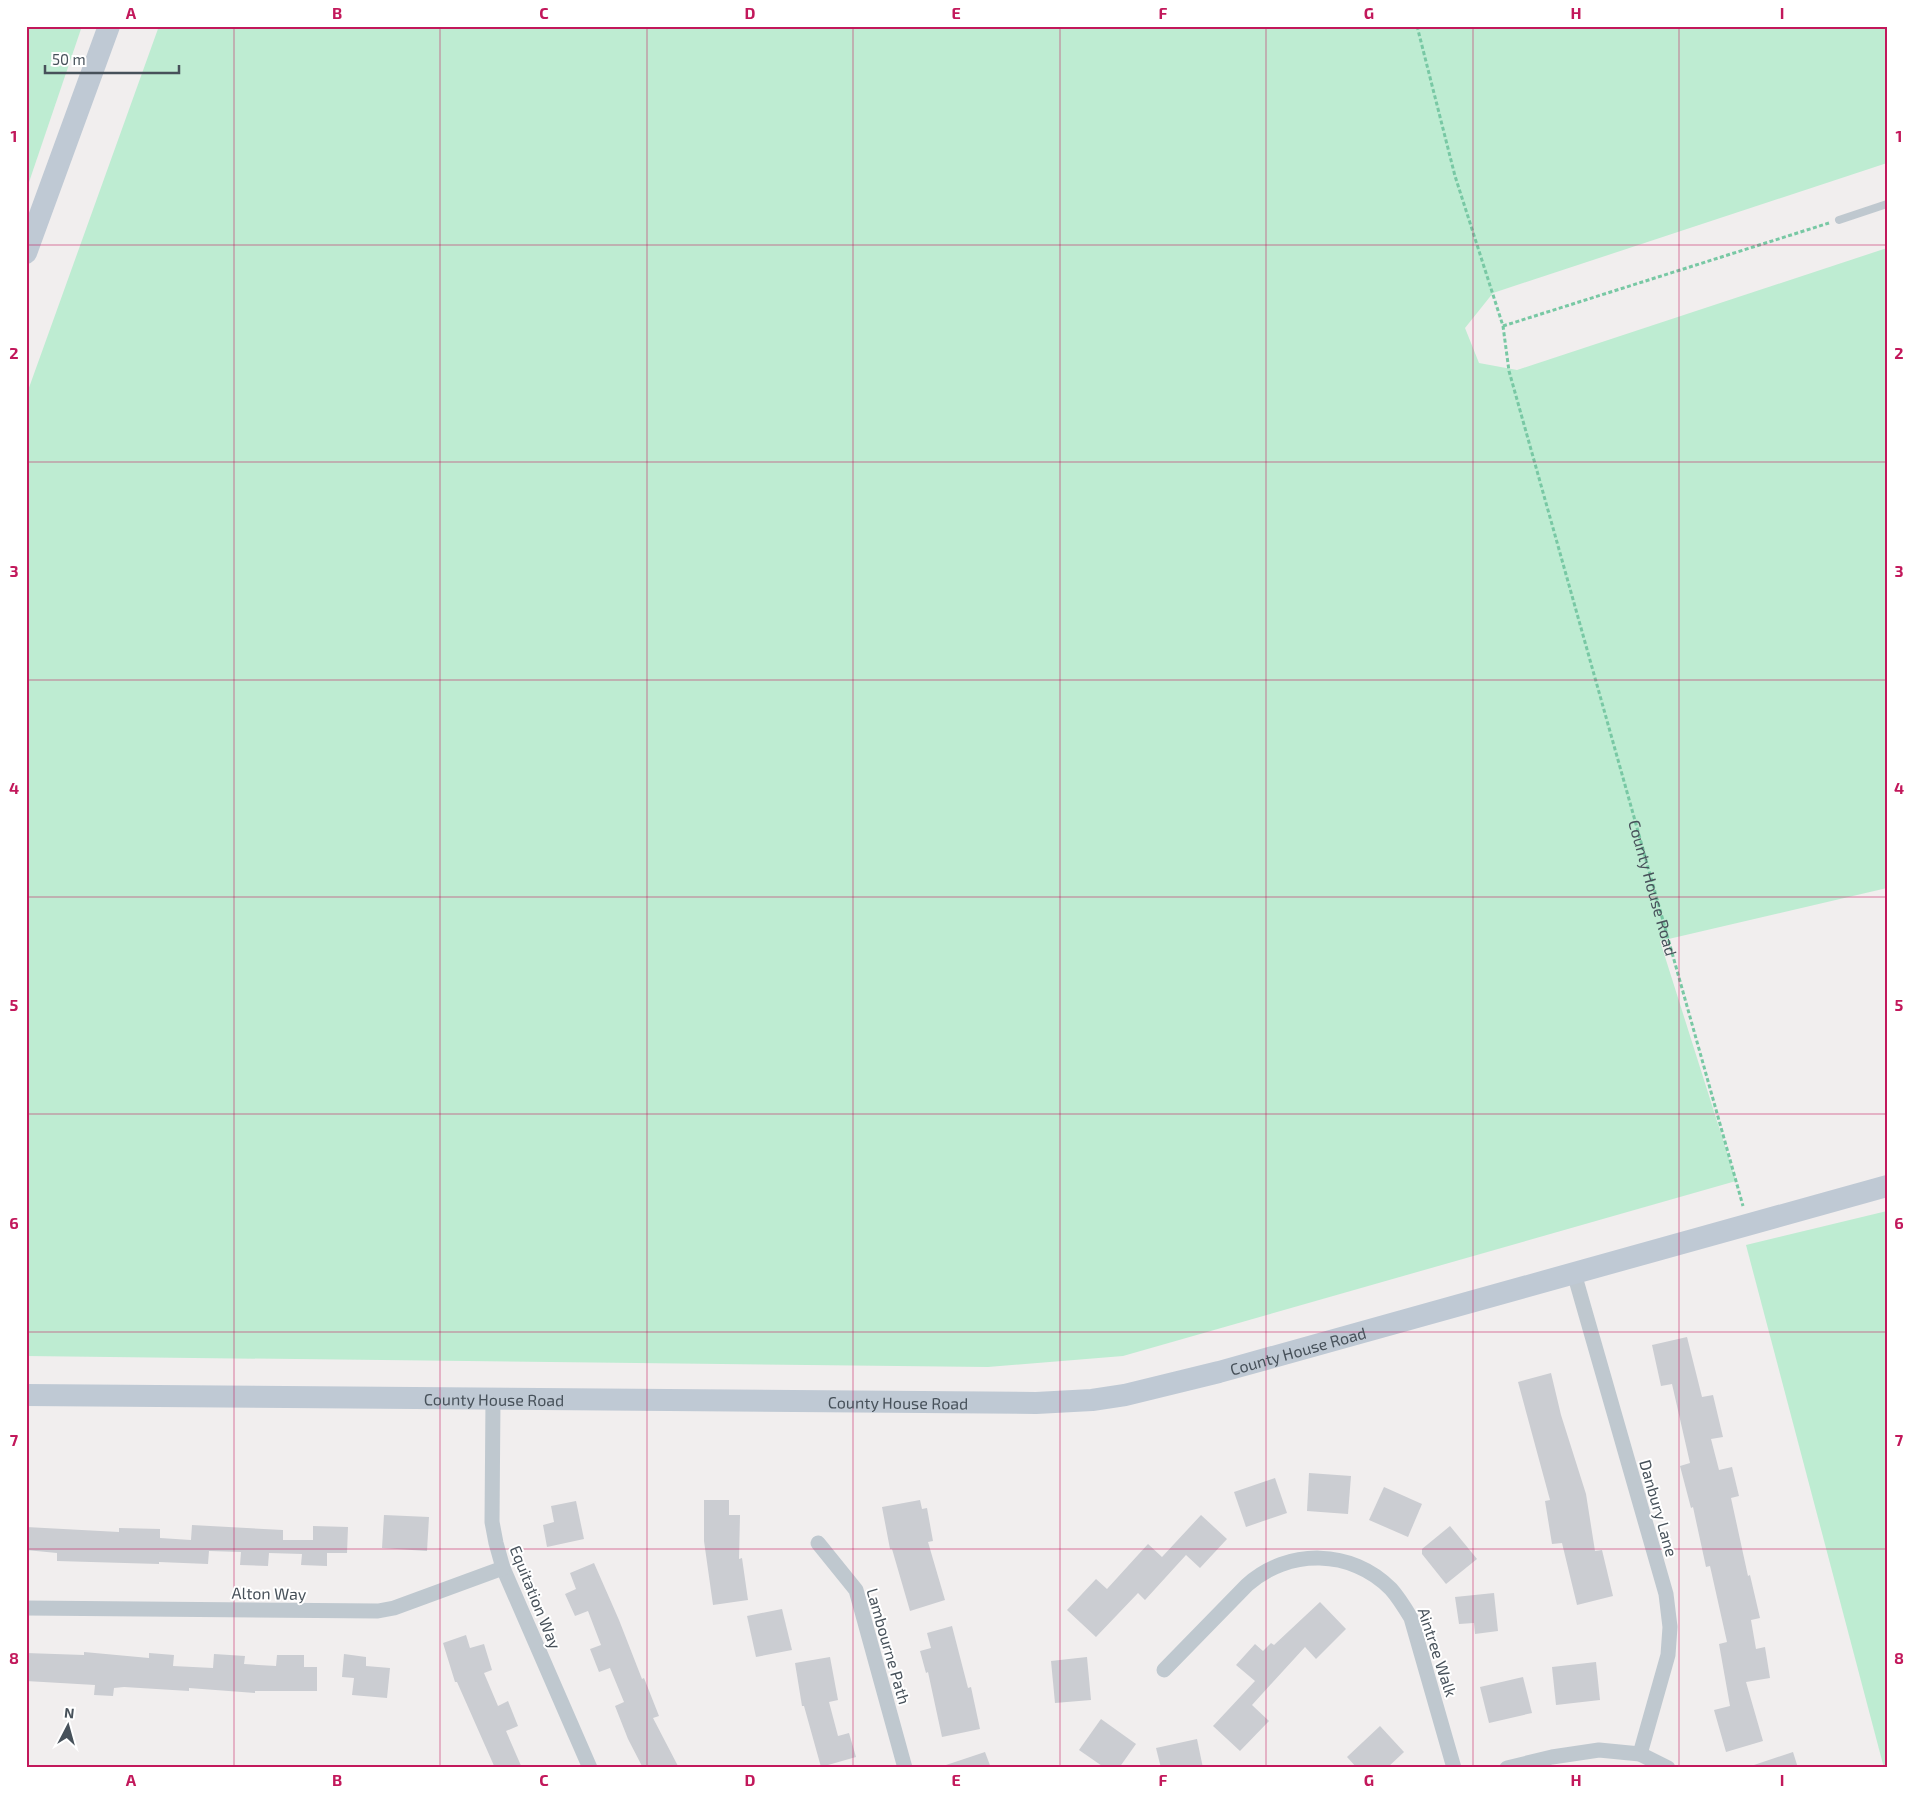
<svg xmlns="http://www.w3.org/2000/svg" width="1913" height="1794" viewBox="0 0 1913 1794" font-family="'Exo 2',sans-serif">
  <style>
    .green { fill: #beecd2 }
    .building { fill: #cbcdd2 }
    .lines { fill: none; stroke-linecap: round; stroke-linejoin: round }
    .path { stroke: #78c8a4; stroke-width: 3; stroke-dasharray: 4 2.5; stroke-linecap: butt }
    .lane { stroke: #bfc8cf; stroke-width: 8 }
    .street { stroke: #bfc8cf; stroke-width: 15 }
    .secondary { stroke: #bfc9d4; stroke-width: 22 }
    .grid { fill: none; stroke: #c2185b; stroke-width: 1; stroke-opacity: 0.55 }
    .labels { text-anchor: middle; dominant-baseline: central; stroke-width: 4; stroke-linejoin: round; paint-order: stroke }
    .street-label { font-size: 16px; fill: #47515a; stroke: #fff }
    .neatline { fill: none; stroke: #c2185b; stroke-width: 2 }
    .grid-label { font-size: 16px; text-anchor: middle; font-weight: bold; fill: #c2185b }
  </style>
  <rect width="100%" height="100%" fill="#f1eeee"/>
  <g class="green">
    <polygon points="26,26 82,26 26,191"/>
    <polygon points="159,26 1887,26 1887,163 1493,293 1465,328 1479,363 1517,370 1887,248 1887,888 1660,941 1736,1181 1123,1356 988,1367 26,1356 26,396"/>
    <polygon points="1887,1211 1887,1768 1884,1768 1746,1245"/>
  </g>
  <g class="building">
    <polygon points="1687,1337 1702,1397 1713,1395 1723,1437 1711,1439 1719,1470 1732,1467 1739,1496 1731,1498 1748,1576 1750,1575 1760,1618 1751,1620 1756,1649 1765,1647 1770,1678 1746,1682 1763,1741 1726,1752 1714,1710 1730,1706 1719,1644 1727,1642 1710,1566 1706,1567 1693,1507 1691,1508 1680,1466 1690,1463 1672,1384 1661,1386 1652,1345"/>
    <polygon points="1551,1373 1561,1415 1586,1494 1595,1551 1602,1550 1613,1596 1577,1605 1562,1543 1552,1544 1545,1501 1550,1500 1518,1382"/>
    <polygon points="1309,1473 1351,1476 1348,1514 1307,1511"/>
    <polygon points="1275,1478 1287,1513 1246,1527 1234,1492"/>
    <polygon points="1384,1487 1422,1504 1408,1537 1369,1520"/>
    <polygon points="704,1500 729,1500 729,1515 740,1515 739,1559 742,1558 748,1600 713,1605 704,1541"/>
    <polygon points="920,1500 922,1509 927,1508 933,1541 928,1542 945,1600 910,1611 892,1549 890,1549 882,1507"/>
    <polygon points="576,1501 584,1539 547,1547 543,1525 554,1522 551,1506"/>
    <polygon points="384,1515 429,1517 427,1551 382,1548"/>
    <polygon points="1201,1515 1227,1539 1200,1568 1186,1555 1145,1600 1138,1593 1096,1637 1067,1610 1096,1579 1107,1589 1148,1544 1162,1557"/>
    <polygon points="192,1525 283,1530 283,1540 313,1540 313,1526 348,1527 347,1553 327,1553 327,1566 301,1565 302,1554 269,1553 268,1566 240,1565 241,1552 209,1551 208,1564 159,1562 159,1564 57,1561 57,1553 26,1550 26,1527 119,1532 119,1528 160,1529 160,1538 191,1540"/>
    <polygon points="1450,1526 1477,1559 1446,1584 1422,1554 1422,1549"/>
    <polygon points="594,1563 619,1620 642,1679 644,1678 659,1716 653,1718 679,1768 643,1768 628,1739 615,1706 624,1702 610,1668 599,1672 590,1649 601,1645 588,1611 575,1616 565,1594 576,1589 570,1573"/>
    <polygon points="1494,1593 1498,1631 1475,1634 1474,1623 1459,1624 1455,1597"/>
    <polygon points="1320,1602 1346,1629 1316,1659 1305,1647 1252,1705 1269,1721 1240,1751 1213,1726 1255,1681 1236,1665 1255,1644 1263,1651 1271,1643 1274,1645"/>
    <polygon points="782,1609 792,1650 756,1657 747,1616"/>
    <polygon points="952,1626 968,1688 971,1687 980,1729 942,1737 928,1672 926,1673 920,1651 931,1648 927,1633"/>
    <polygon points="466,1635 470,1648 484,1644 492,1670 484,1673 498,1706 508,1701 518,1726 506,1731 522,1768 495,1768 457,1682 455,1682 443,1643"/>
    <polygon points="84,1652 149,1658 149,1653 174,1655 173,1666 213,1668 214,1654 245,1656 244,1664 276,1666 277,1655 304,1655 304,1667 317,1667 317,1691 255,1691 255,1693 189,1688 189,1691 124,1687 114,1688 113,1696 94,1695 95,1685 26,1681 26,1653 84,1655"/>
    <polygon points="344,1654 366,1657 366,1666 390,1668 387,1698 352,1695 354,1678 342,1677"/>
    <polygon points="830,1657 838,1700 829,1702 838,1736 849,1733 856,1757 821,1767 804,1706 802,1706 795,1663"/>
    <polygon points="1087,1657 1091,1700 1055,1703 1051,1661"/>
    <polygon points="1596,1662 1600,1700 1556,1705 1552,1667"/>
    <polygon points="1523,1677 1532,1713 1489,1723 1480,1687"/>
    <polygon points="1101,1719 1136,1744 1119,1768 1105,1768 1079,1750"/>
    <polygon points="1380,1726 1404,1752 1387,1768 1357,1768 1347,1757"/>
    <polygon points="1197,1739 1203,1768 1161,1768 1156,1748"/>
    <polygon points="985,1752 991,1768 946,1768 946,1765"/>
    <polygon points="1793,1752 1798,1768 1754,1768 1754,1765"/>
  </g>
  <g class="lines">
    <g class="path">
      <path id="s1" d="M1417 26 1455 176 1503 326 1509 371 1743 1206"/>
      <polyline points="1503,326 1829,223"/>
    </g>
    <polyline class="lane" points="1839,220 1887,204"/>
    <g class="street">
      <polyline points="1574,1273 1666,1594 1670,1627 1668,1655 1640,1754"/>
      <polyline points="493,1399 492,1522 496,1543 503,1568 590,1768"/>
      <polyline points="818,1543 856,1590 905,1768"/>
      <polyline points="26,1608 378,1611 394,1608 503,1568"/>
      <path d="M1164 1670 1247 1585C1288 1548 1352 1549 1391 1589 1399 1598 1405 1608 1411 1618L1454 1768"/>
      <polyline points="1507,1768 1552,1757 1599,1750 1640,1754 1668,1768"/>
    </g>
    <g class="secondary">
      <polyline points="26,253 109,26"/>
      <path id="s2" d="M26 1395 1036 1403 1092 1400 1125 1395 1219 1372 1887 1186"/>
    </g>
  </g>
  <path class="grid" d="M234 26V1768M440 26V1768M647 26V1768M853 26V1768M1060 26V1768M1266 26V1768M1473 26V1768M1679 26V1768M26 245H1887M26 462H1887M26 680H1887M26 897H1887M26 1114H1887M26 1332H1887M26 1549H1887"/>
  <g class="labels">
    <g class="street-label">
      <text stroke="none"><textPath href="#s1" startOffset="894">County House Road</textPath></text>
      <text stroke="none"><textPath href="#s2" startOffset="1278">County House Road</textPath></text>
      <text stroke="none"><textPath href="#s2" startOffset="468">County House Road</textPath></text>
      <text stroke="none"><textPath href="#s2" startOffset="872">County House Road</textPath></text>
      <text transform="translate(1659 1508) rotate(74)">Danbury Lane</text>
      <text transform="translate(269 1593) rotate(1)">Alton Way</text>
      <text transform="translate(536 1597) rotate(68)">Equitation Way</text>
      <text transform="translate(889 1646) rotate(74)">Lambourne Path</text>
      <text transform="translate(1438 1652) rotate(72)">Aintree Walk</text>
    </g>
  </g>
  <rect width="1913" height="1794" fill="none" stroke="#ffffff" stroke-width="55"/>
  <g transform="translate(68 1726) rotate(6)" stroke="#ffffff" stroke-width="4" paint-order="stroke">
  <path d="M0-4L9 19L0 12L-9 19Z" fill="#47515a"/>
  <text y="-8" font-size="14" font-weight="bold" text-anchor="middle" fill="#47515a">N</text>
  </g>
  <path d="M45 65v8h134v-8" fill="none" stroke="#47515a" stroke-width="2.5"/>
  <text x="52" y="65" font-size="15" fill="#47515a" stroke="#ffffff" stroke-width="4" paint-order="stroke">50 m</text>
  <rect x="28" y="28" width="1858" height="1738" class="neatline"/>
  <g class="grid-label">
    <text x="131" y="19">A</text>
    <text x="337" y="19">B</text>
    <text x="544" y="19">C</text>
    <text x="750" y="19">D</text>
    <text x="956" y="19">E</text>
    <text x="1163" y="19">F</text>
    <text x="1369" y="19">G</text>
    <text x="1576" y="19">H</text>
    <text x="1782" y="19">I</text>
    <text x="14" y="142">1</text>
    <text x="1899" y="142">1</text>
    <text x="14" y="359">2</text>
    <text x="1899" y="359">2</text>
    <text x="14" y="577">3</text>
    <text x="1899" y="577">3</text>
    <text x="14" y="794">4</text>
    <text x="1899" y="794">4</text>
    <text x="14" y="1011">5</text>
    <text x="1899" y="1011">5</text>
    <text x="14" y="1229">6</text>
    <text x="1899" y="1229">6</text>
    <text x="14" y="1446">7</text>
    <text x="1899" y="1446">7</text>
    <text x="14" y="1664">8</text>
    <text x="1899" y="1664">8</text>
    <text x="131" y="1786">A</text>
    <text x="337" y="1786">B</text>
    <text x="544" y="1786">C</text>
    <text x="750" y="1786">D</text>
    <text x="956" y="1786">E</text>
    <text x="1163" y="1786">F</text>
    <text x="1369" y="1786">G</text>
    <text x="1576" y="1786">H</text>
    <text x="1782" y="1786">I</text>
  </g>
</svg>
